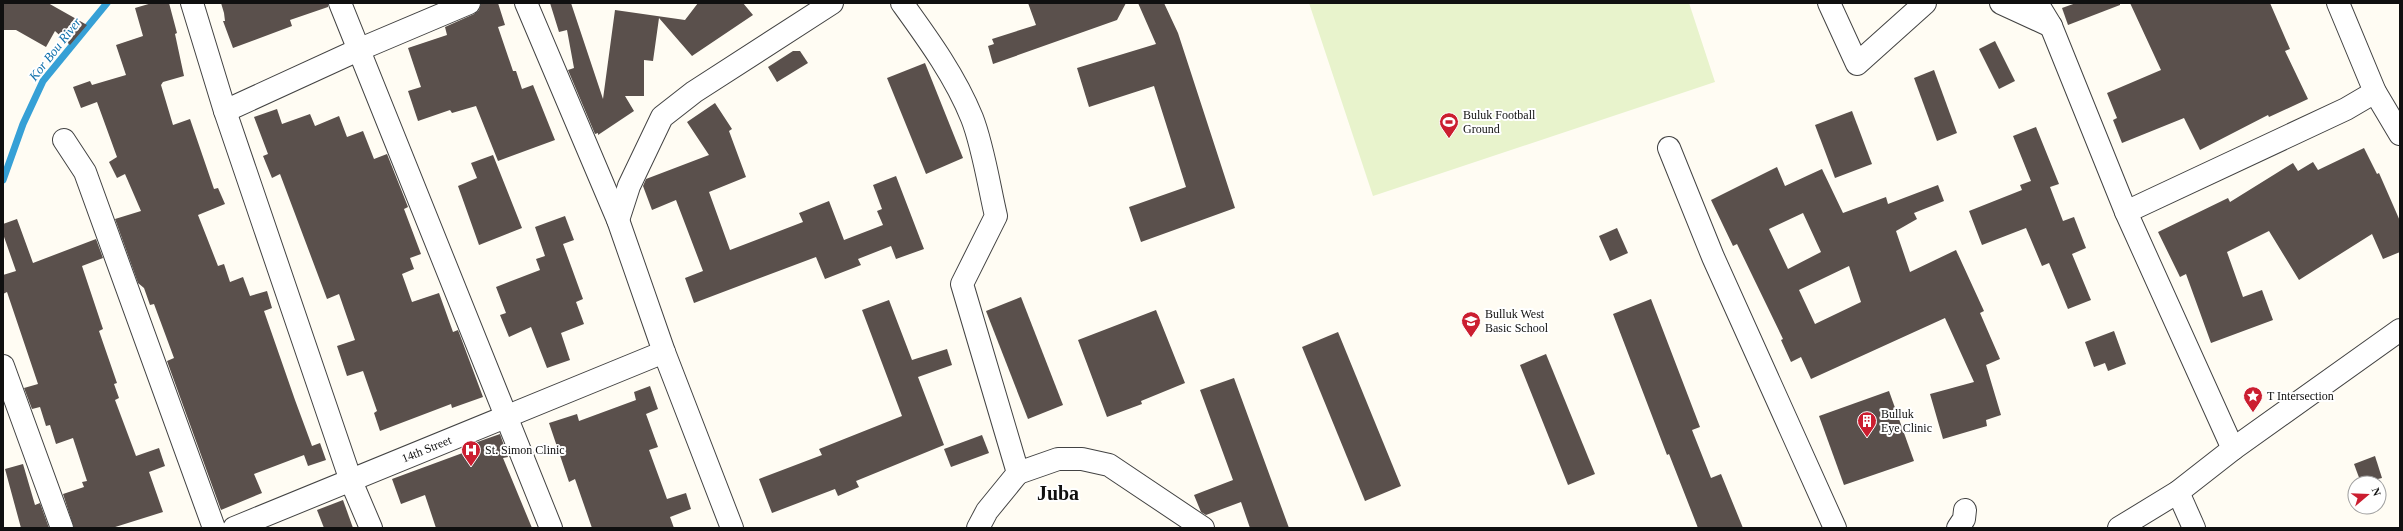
<svg xmlns="http://www.w3.org/2000/svg" width="2403" height="531" viewBox="0 0 2403 531" font-family="'Times New Roman',serif">
  <style>
    .pitch { fill: #e8f3cc }
    .lines { fill: none; stroke-linecap: round; stroke-linejoin: round }
    .stream { stroke: #36a0d6; stroke-width: 7 }
    .building { fill: #5a504c; fill-rule: evenodd }
    .minor-casing { stroke: #434343; stroke-width: 24 }
    .minor { stroke: #fff; stroke-width: 22 }
    .labels { text-anchor: middle; dominant-baseline: central; stroke-width: 4; stroke-linejoin: round; paint-order: stroke }
    .poi-label { font-size: 12px; fill: #101010; stroke: #fff; text-anchor: start }
    .street-label { font-size: 12px; fill: #101010; stroke: #fff }
    .water-label { font-size: 13px; font-style: italic; fill: #1071ac; stroke: #fff }
    .town-label { font-size: 20px; font-weight: bold; fill: #101010; stroke: #fff }
  </style>
  <rect width="100%" height="100%" fill="#fffcf3"/>
  <polygon class="pitch" points="1309,3 1689,3 1715,82 1373,196"/>
  <g class="lines">
    <polyline class="stream" points="3,180 23,124 43,81 107,3"/>
  </g>
  <g class="building">
    <polygon points="4,3 48,3 87,25 70,45 55,31 46,47 16,30 4,30"/>
    <polygon points="152,3 169,3 177,33 175,34 184,76 163,82 161,85 173,125 190,119 214,189 218,188 225,204 198,215 218,266 224,264 230,282 243,277 250,296 267,291 272,308 264,311 295,400 312,446 320,443 326,460 308,466 304,455 254,474 262,493 221,510 167,361 174,358 154,304 150,305 144,288 138,283 115,219 141,211 125,174 117,178 109,162 117,157 97,102 81,108 73,87 90,81 92,85 126,75 116,45 143,36 135,8"/>
    <polygon points="221,3 328,3 328,7 290,20 292,26 233,48 223,21 225,21 224,13"/>
    <polygon points="481,3 498,3 505,25 498,27 513,71 516,71 522,89 533,85 555,140 498,161 476,106 452,113 450,110 418,121 408,91 421,87 408,48 447,35 445,27 474,14 479,10"/>
    <polygon points="550,3 571,3 603,99 615,10 685,20 698,3 743,3 753,15 692,56 659,18 653,61 644,60 644,96 625,96 634,111 598,135 598,133 595,134 568,70 574,68 567,30 559,32"/>
    <polygon points="1028,3 1126,3 1117,20 993,64 988,46 994,44 992,39 1036,25"/>
    <polygon points="1138,3 1164,3 1178,33 1235,208 1141,242 1129,207 1186,187 1154,86 1089,107 1077,68 1156,44"/>
    <polygon points="2076,3 2120,3 2120,5 2068,25 2062,8"/>
    <polygon points="2130,3 2270,3 2290,49 2285,51 2308,99 2269,117 2268,115 2200,150 2184,118 2122,143 2113,120 2117,118 2107,93 2161,70"/>
    <polygon points="1995,41 2015,81 1999,89 1979,49"/>
    <polygon points="793,51 800,51 808,63 777,82 768,67"/>
    <polygon points="925,63 963,158 926,174 887,78"/>
    <polygon points="1934,70 1957,133 1937,141 1914,78"/>
    <polygon points="715,103 732,129 729,131 746,177 709,192 730,250 803,222 799,213 829,201 844,240 883,225 877,211 882,209 873,185 896,176 924,249 896,259 891,246 858,259 861,265 825,279 816,257 694,303 685,278 703,271 676,200 652,210 643,186 646,179 709,155 687,122"/>
    <polygon points="277,109 282,124 310,114 315,126 339,116 347,137 363,131 374,159 387,154 408,207 404,209 421,254 410,258 414,269 402,274 412,302 439,293 453,332 458,330 483,397 452,408 451,404 380,431 374,413 377,411 363,371 347,376 337,346 355,340 339,294 327,299 280,174 272,178 263,156 268,154 254,117"/>
    <polygon points="1852,111 1872,164 1835,178 1815,125"/>
    <polygon points="2036,127 2059,184 2050,187 2063,221 2074,217 2086,248 2072,254 2091,300 2068,309 2049,263 2042,266 2026,228 1982,245 1969,211 2022,190 2020,185 2031,181 2013,136"/>
    <polygon points="2364,148 2377,174 2379,173 2400,221 2400,252 2383,259 2372,234 2299,280 2269,231 2227,252 2243,297 2262,290 2273,320 2211,343 2186,274 2180,277 2158,232 2228,198 2230,202 2293,163 2298,171 2313,162 2318,170"/>
    <polygon points="493,155 522,228 479,245 458,186 477,178 471,163"/>
    <path d="M1777 167 1785 186 1822 169 1843 213 1886 197 1888 204 1938 185 1944 201 1914 213 1917 219 1896 231 1910 272 1956 250 1984 311 1980 313 2000 359 1986 365 2001 415 1986 420 1987 426 1943 439 1930 394 1974 382 1945 318 1811 379 1801 357 1791 362 1781 340 1783 339 1737 244 1733 246 1711 200ZM1803 213 1821 252 1788 269 1769 229ZM1849 266 1861 302 1815 324 1799 290Z"/>
    <polygon points="565,216 574,240 563,244 583,299 576,302 584,324 561,333 570,360 547,368 531,327 509,337 500,315 506,313 496,287 540,270 536,259 545,256 535,227"/>
    <polygon points="17,219 33,263 96,239 103,258 82,266 103,329 99,331 117,383 114,384 119,398 115,400 136,456 159,448 165,466 149,472 163,512 112,528 74,528 63,494 84,487 82,482 87,481 73,438 56,444 50,425 46,426 40,407 32,409 24,388 38,384 7,292 3,294 3,275 16,271 3,234 3,224"/>
    <polygon points="1617,228 1628,253 1610,261 1599,236"/>
    <polygon points="1021,297 1063,405 1028,419 986,311"/>
    <polygon points="1651,299 1700,427 1692,430 1711,478 1721,474 1743,528 1698,528 1669,454 1667,455 1613,314"/>
    <polygon points="889,300 912,360 947,349 952,365 918,377 944,445 856,481 859,487 838,496 835,489 772,513 759,479 822,455 819,449 902,416 862,310"/>
    <polygon points="1156,310 1185,383 1141,401 1142,404 1107,417 1078,340"/>
    <polygon points="2114,331 2126,364 2108,371 2105,363 2094,367 2085,342"/>
    <polygon points="1338,332 1401,486 1365,501 1302,347"/>
    <polygon points="1546,354 1595,474 1568,485 1520,365"/>
    <polygon points="1234,378 1289,528 1250,528 1241,502 1206,515 1201,512 1194,495 1233,480 1200,390"/>
    <polygon points="650,386 658,409 646,414 658,447 649,450 667,499 686,493 691,509 670,517 674,528 592,528 575,479 569,482 549,423 577,414 579,421 636,400 634,392"/>
    <polygon points="1889,391 1914,461 1844,485 1819,416"/>
    <polygon points="500,434 508,457 503,458 532,528 436,528 425,495 401,504 392,479 468,451 466,446"/>
    <polygon points="982,435 989,453 951,467 944,449"/>
    <polygon points="2375,456 2382,478 2361,483 2354,464"/>
    <polygon points="23,464 35,505 40,503 49,528 21,528 5,469"/>
    <polygon points="343,500 353,528 324,528 317,510"/>
  </g>
  <g class="lines">
    <g class="minor-casing">
      <g id="minor">
        <polyline points="192,3 225,111 351,481 371,528"/>
        <polyline points="340,3 551,528"/>
        <polyline points="526,3 618,220 664,352 732,528"/>
        <path d="M902 3C928 39 955 76 972 118 983 146 989 186 996 216L962 284 1018 473 987 511 978 528"/>
        <polyline points="1829,3 1857,64 1925,3"/>
        <polyline points="2001,3 2051,26"/>
        <polyline points="2037,3 2051,26 2126,212 2233,449"/>
        <polyline points="2338,3 2375,92 2400,134"/>
        <polyline points="225,111 358,50 469,3"/>
        <polyline points="64,140 85,172 214,528"/>
        <polyline points="1669,148 1713,257 1835,528"/>
        <polyline points="2126,212 2346,109 2375,92"/>
        <polyline points="618,220 629,186 662,117 694,92 832,3"/>
        <polyline points="3,366 62,528"/>
        <polyline points="1018,473 1058,459 1082,459 1109,465 1203,528"/>
        <polyline points="2178,492 2194,528"/>
        <path id="s1" d="M234 528 664 352"/>
        <polyline points="1958,528 1964,519 1965,510"/>
        <polyline points="2119,528 2178,492 2233,449 2400,330"/>
      </g>
    </g>
    <use href="#minor" class="minor"/>
  </g>
  <defs>
    <g id="stadium-pin" transform="scale(1)"><path d="M0 17L-7.5 6A9.5 9.5 0 1 1 7.5 6Z" fill="#cb1e30" stroke="#fff"/><path d="M0-5a6.5 5 0 1 0 0 10a6.5 5 0 1 0 0-10ZM-3.5-1.8h7v3.6h-7Z" fill="#fff"/></g>
    <g id="school-pin" transform="scale(1)"><path d="M0 17L-7.5 6A9.5 9.5 0 1 1 7.5 6Z" fill="#cb1e30" stroke="#fff"/><path d="M0-5L7-2L0 1L-7-2ZM-4 1L0 2.5L4 1V4Q0 6-4 4Z" fill="#fff"/></g>
    <g id="sight-pin" transform="scale(1)"><path d="M0 17L-7.5 6A9.5 9.5 0 1 1 7.5 6Z" fill="#cb1e30" stroke="#fff"/><path d="M0-6L1.8-2.2L6-1.7L2.9 1.2L3.7 5.4L0 3.3L-3.7 5.4L-2.9 1.2L-6-1.7L-1.8-2.2Z" fill="#fff"/></g>
    <g id="building-pin" transform="scale(1)"><path d="M0 17L-7.5 6A9.5 9.5 0 1 1 7.5 6Z" fill="#cb1e30" stroke="#fff"/><path d="M-4-6H4V6H1V3H-1V6H-4ZM-2.5-4.3h1.7v1.8h-1.7ZM.8-4.3h1.7v1.8H.8ZM-2.5-1h1.7V.8h-1.7ZM.8-1h1.7V.8H.8Z" fill="#fff"/></g>
    <g id="hospital-pin" transform="scale(1)"><path d="M0 17L-7.5 6A9.5 9.5 0 1 1 7.5 6Z" fill="#cb1e30" stroke="#fff"/><path d="M-5-5h3v3.5h4V-5h3V5h-3V1.5h-4V5h-3Z" fill="#fff"/></g>
  </defs>
  <g fill-rule="evenodd">
    <use href="#stadium-pin" x="1449" y="122"/>
    <use href="#school-pin" x="1471" y="321"/>
    <use href="#sight-pin" x="2253" y="396"/>
    <use href="#building-pin" x="1867" y="421"/>
    <use href="#hospital-pin" x="471" y="450"/>
  </g>
  <g class="labels">
    <g class="poi-label">
      <text x="1463" y="115">Buluk Football<tspan x="1463" dy="14">Ground</tspan></text>
      <text x="1485" y="314">Bulluk West<tspan x="1485" dy="14">Basic School</tspan></text>
      <text x="2267" y="396">T Intersection</text>
      <text x="1881" y="414">Bulluk<tspan x="1881" dy="14">Eye Clinic</tspan></text>
      <text x="485" y="450">St. Simon Clinic</text>
    </g>
    <g class="street-label">
      <text stroke="none"><textPath href="#s1" startOffset="208">14th Street</textPath></text>
    </g>
    <g class="water-label">
      <text transform="translate(55 49) rotate(-52)">Kor Bou River</text>
    </g>
    <g class="town-label">
      <text x="1058" y="493">Juba</text>
    </g>
  </g>
  <rect width="2403" height="531" fill="none" stroke="#101010" stroke-width="8"/>
  <g transform="translate(2367 495) rotate(71)"><circle r="19" fill="#ffffff" stroke="#9f9f9f"/>
  <path d="M0-3L7 15L0 10L-7 15Z" fill="#cb1e30"/>
  <text y="-6" font-size="11" font-weight="bold" text-anchor="middle" fill="#101010">N</text>
  </g>
</svg>
